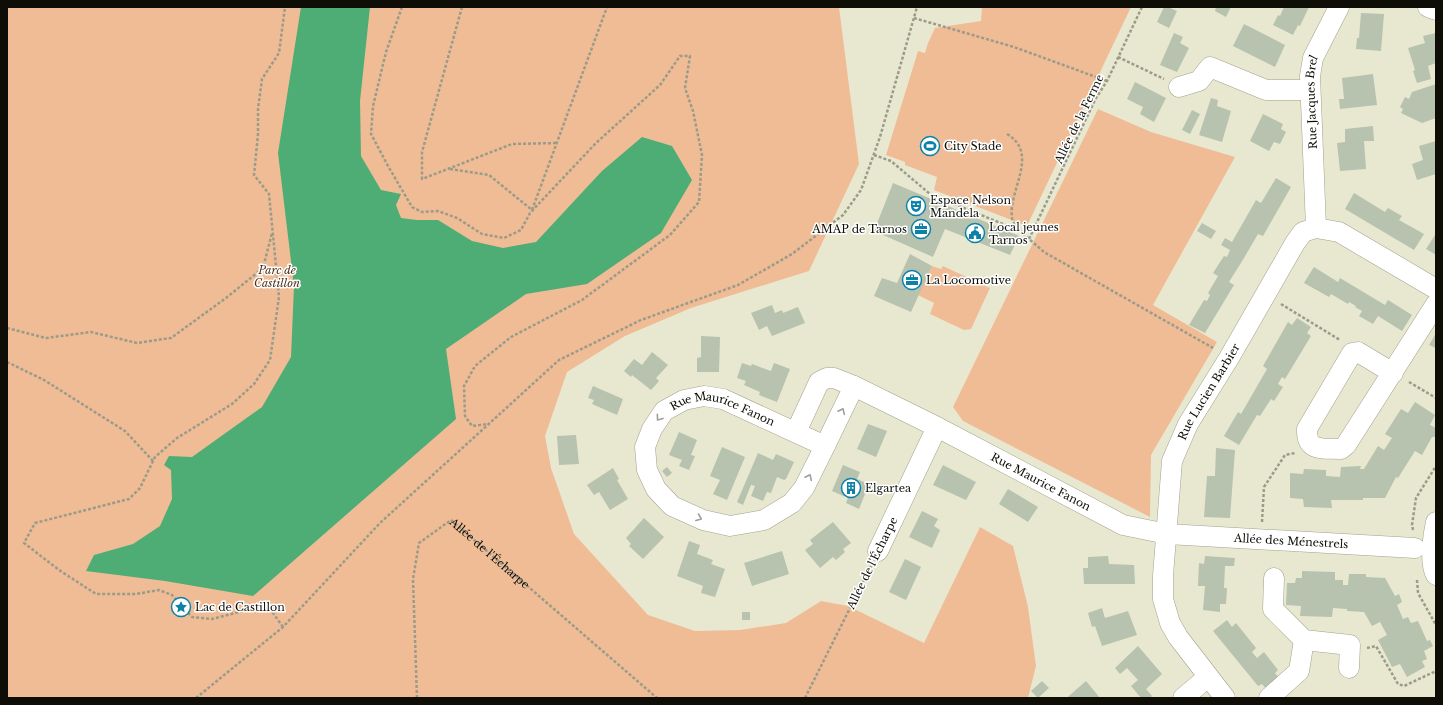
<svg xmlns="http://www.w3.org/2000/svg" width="1443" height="705" viewBox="0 0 1443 705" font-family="'Libre Baskerville',serif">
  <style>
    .green { fill: #f0bc96 }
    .water { fill: #4dad74 }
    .building { fill: #b7c2af }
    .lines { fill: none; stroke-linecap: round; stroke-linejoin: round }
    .minor-casing { stroke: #a2a28d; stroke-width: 21 }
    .path { stroke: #9b9b89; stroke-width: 2.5; stroke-dasharray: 3 2; stroke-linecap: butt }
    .minor { stroke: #fff; stroke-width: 20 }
    .oneway { stroke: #9f9f9c }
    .labels { text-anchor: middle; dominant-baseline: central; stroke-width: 3; stroke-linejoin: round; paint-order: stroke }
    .street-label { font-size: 11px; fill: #0e0e07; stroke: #fff }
    .poi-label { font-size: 11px; fill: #0e0e07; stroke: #fff; text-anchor: start }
    .park-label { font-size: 11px; font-style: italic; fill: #513016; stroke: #fff }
  </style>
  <rect width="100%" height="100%" fill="#e8e8d1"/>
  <g class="green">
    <polygon points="7,7 839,7 859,164 809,271 691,308 625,336 567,372 545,436 551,468 574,534 648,615 695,631 740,630 786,623 821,601 848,606 924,643 980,527 1013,546 1028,607 1036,666 1028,698 7,698"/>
    <polygon points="982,7 1131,7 1027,226 934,190 937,177 905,165 905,162 886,155 918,51 925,53 928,43 935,28 981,21"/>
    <polygon points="1098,109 1151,132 1235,157 1153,305 1217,342 1151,455 1150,517 963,421 953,407"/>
    <polygon points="932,266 941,269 943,266 990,288 971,329 964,330 930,314 934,303 918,295"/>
  </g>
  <polygon class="water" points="301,7 370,7 360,101 361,156 381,190 401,194 396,205 401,218 417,220 438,220 472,241 503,248 536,242 602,171 642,137 672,146 692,180 661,233 587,284 526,294 446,349 456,419 253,596 165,581 86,571 94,555 133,544 160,526 172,499 171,470 164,465 169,456 192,457 262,407 291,357 294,286 278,153"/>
  <g class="building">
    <polygon points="1164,7 1168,7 1177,11 1169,28 1157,22"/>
    <polygon points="1216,7 1231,7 1226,17 1215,11"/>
    <polygon points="1284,7 1309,7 1300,26 1298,25 1293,35 1273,25 1278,15 1280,16"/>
    <polygon points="1361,13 1384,14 1381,51 1356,49 1357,38 1359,38"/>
    <polygon points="1244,24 1285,45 1275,67 1233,46"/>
    <polygon points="1174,33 1183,37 1180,43 1189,48 1177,72 1160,65"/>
    <polygon points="1436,33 1436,63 1428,66 1431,79 1417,83 1413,71 1415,70 1408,48 1425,43 1423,36"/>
    <polygon points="1373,74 1377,105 1340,109 1339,99 1344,99 1342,78"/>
    <polygon points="1135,82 1166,98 1154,122 1140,114 1143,107 1127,99"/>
    <polygon points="1436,84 1436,118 1422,123 1401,113 1403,109 1400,107 1405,97 1409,99 1412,92"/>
    <polygon points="1211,98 1218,100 1217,106 1231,111 1222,142 1199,135"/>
    <polygon points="1192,110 1200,114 1190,134 1182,130"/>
    <polygon points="1263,114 1283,124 1281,129 1286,132 1280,144 1274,142 1269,151 1250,141"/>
    <polygon points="1373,126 1374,141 1364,141 1366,169 1340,171 1337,143 1345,142 1345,129"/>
    <polygon points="1436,141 1436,174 1417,180 1412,164 1423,160 1419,146"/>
    <polygon points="1276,178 1291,187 1263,236 1258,234 1244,258 1229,282 1234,285 1205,333 1189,325 1204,300 1207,301 1210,295 1208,293 1218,276 1213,273 1224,256 1227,257 1230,250 1221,245 1225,238 1232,242 1256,200 1261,203"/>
    <polygon points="893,183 1019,236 1010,255 945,229 933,257 874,231"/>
    <polygon points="1354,193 1385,212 1388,208 1402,216 1399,220 1424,234 1414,250 1345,209"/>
    <polygon points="1202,223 1216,231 1211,239 1197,231"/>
    <polygon points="1435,235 1436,236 1436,255 1426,249"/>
    <polygon points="910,254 932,266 911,312 874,296 882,278 897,283"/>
    <polygon points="1314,267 1338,282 1340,278 1385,305 1388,300 1412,315 1402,331 1378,316 1373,324 1359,316 1362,311 1355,307 1356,306 1349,302 1348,304 1331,294 1329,297 1304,283"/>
    <polygon points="772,305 775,313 782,310 783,313 798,307 805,323 772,336 767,326 759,330 751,313"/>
    <polygon points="1297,318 1311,327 1307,333 1311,336 1285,379 1282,377 1278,384 1283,387 1274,401 1271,399 1260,416 1257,415 1239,445 1224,436 1238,412 1241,414 1267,369 1263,366 1288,322 1292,325"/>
    <polygon points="1435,335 1436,336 1436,348 1429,345"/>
    <polygon points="701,336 720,337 719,372 697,372 697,358 701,357"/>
    <polygon points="652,352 668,365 656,378 659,381 651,390 632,375 631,377 624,371 634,359 642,365"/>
    <polygon points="742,363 751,366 752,364 771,371 774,363 790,369 777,402 759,395 760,392 744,385 746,381 737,378"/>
    <polygon points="593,386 623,399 617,415 592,404 594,400 588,398"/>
    <polygon points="1415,402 1435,415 1430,425 1436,428 1436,437 1432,437 1422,455 1415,451 1398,478 1396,477 1385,498 1363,498 1363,500 1331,500 1332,508 1304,507 1303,499 1290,498 1290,473 1303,474 1304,469 1326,470 1326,476 1340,477 1341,467 1361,466 1360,469 1364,469 1378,446 1384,450 1392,438 1385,434 1401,409 1408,413"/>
    <polygon points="868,424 887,431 876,457 857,449"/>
    <polygon points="679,432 697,440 691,455 695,456 689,470 679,466 682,460 669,455"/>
    <polygon points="576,435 579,464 559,465 557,436"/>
    <polygon points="722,447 745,457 727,500 713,494 720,480 710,476"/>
    <polygon points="1216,448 1235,450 1230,518 1204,517 1207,476 1215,476"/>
    <polygon points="758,453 773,460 776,454 794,462 786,479 784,480 777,477 771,493 767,492 763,501 751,496 755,486 751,485 743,505 737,502"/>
    <polygon points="843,465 860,472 857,479 869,484 859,509 846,503 848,498 832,491"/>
    <polygon points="943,465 976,482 966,500 933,485"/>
    <polygon points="667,467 672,473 667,477 662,471"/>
    <polygon points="613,468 619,479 617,480 628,499 610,510 599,492 594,495 587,485"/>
    <polygon points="1008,489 1038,507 1028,522 999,504"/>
    <polygon points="922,511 938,519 934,526 940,530 932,548 909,537"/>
    <polygon points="644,518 664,537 643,559 629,546 631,544 626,538"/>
    <polygon points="833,522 851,543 843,549 845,552 836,560 833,557 820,568 805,550 813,544 810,540"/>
    <polygon points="689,541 700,545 697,554 713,560 711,564 725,569 715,597 701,593 703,586 677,576"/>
    <polygon points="782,551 789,574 752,586 744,563"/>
    <polygon points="1108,556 1109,564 1134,565 1135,584 1084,584 1083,568 1088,568 1088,557"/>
    <polygon points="1205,556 1235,558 1234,566 1225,566 1224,588 1227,588 1226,604 1220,604 1220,612 1203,610 1205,586 1198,586 1199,563 1204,564"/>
    <polygon points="905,559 921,567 906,600 889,592"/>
    <polygon points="1302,571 1335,572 1335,580 1343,580 1343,585 1348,585 1349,574 1366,574 1366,577 1385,578 1395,596 1399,594 1402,602 1397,605 1403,619 1408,617 1411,623 1418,621 1427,641 1430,640 1433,646 1424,651 1427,659 1422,661 1425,667 1407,677 1400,664 1392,667 1378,640 1387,635 1380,622 1372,626 1364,612 1347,611 1347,609 1333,608 1332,617 1300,616 1301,606 1286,605 1287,583 1295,583 1296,578 1302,578"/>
    <polygon points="1102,608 1105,618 1128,611 1137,635 1102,646 1095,626 1092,627 1088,613"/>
    <rect x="742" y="612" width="8" height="8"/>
    <polygon points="1227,620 1232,627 1236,623 1256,648 1252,652 1257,658 1264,652 1278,670 1275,673 1280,679 1267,690 1262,684 1258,686 1213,631"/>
    <polygon points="1138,646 1162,674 1146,689 1152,696 1150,698 1141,698 1131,686 1138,680 1127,668 1120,674 1115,668"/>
    <polygon points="1042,681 1049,688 1038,698 1031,691"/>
    <polygon points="1086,681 1100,698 1067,698 1070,695"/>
  </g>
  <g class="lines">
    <g class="minor-casing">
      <g id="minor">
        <polyline points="1428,7 1436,10"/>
        <polyline points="1179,87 1199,81 1210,67 1266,90 1310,90"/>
        <path id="s2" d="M1316 228 1310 76 1313 58 1339 7"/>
        <path d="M1393 373 1358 352 1352 353 1307 429C1306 453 1324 448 1341 449L1346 445 1436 304"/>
        <path id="s3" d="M854 386 937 427 1123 525 1167 534 1415 548"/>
        <path id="s4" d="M796 432 819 382 827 378H834L854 386 825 446 804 488 792 503 764 520 730 526 703 520 672 506 656 489 647 470 645 447 652 429 664 411 684 400 704 396 723 399 825 446"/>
        <path d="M1436 522C1433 535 1429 563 1436 575"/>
        <polyline points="878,551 937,427"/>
        <polyline points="1274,578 1273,609 1304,640 1350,645 1349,668"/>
        <polyline points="1183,698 1208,677"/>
        <path id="s5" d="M1225 698 1178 637 1170 623 1163 599V576L1172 461 1188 424 1229 358 1295 243 1303 232 1316 228 1339 232 1436 289"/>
        <polyline points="1269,698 1299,671 1304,640"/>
      </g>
    </g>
    <g class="path">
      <polyline points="402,7 386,52 373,106 371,134 388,166 412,207 422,212 438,211 457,218 482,234 504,238 521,230 530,213 596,143 660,85 680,56 690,56 685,88 693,111 702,155 699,202 670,235 582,300 511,337 475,366 464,386 465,416 472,426 488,424"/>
      <polyline points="462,7 422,152 422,179 512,144 558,143"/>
      <polyline points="914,18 1014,47 1107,81"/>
      <polyline points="1118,57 1164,79"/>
      <path d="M1007 134C1040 154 1008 190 1012 218 1012 222 1018 227 1020 231"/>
      <polyline points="874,155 891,161 930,194 1020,231 1044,252 1213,348"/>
      <polyline points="450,169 489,175 532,210 607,7"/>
      <polyline points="1029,239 1096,98 1107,81 1142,7"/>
      <polyline points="1281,304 1340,340"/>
      <polyline points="7,328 46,338 91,332 137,343 171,338 226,298 263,268 272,233"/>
      <polyline points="7,362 44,380 125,431 153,461"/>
      <polyline points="1409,382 1436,398"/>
      <polyline points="1262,522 1264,487 1285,455 1295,453"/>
      <polyline points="1413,530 1412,525 1416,498 1436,466"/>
      <polyline points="1417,580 1418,593 1436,625"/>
      <polyline points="283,627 273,613 263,606 212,619 192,617 172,595 159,590 136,594 96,594 59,570 24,543 35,523 129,499 140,488 155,457 177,438 232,404 254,384 270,360 279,297 269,194 254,175 258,134 258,109 262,79 279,53 285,7"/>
      <polyline points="1367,648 1376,646 1398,684 1404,686 1436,671"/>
      <polyline points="196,698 283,627 380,523 559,360 641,320 738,285 792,254 843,215 861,190 880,137 917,7"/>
      <path id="s1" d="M417 698 413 579 419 543 451 520 657 698"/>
      <polyline points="805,698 871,566"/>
    </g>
    <use href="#minor" class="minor"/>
  </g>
  <defs><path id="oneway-chevron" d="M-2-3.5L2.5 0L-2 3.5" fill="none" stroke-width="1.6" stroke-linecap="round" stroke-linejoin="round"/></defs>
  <g class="oneway">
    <use href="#oneway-chevron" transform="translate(842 411) rotate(-64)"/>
    <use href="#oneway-chevron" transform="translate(659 418) rotate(126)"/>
    <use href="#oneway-chevron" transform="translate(809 477) rotate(-64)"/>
    <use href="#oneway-chevron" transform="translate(699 518) rotate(21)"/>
  </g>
  <defs>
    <g id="stadium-ring" transform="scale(1)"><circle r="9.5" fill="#fff" stroke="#0d82a8" stroke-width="1.5"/><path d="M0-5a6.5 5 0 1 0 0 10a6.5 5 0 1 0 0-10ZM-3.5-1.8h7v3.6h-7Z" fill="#0d82a8"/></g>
    <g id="theatre-ring" transform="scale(1)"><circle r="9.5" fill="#fff" stroke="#0d82a8" stroke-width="1.5"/><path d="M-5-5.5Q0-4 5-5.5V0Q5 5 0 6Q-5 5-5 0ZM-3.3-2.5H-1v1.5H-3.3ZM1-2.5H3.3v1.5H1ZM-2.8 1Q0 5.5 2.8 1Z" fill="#0d82a8"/></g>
    <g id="office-ring" transform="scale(1)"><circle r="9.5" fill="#fff" stroke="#0d82a8" stroke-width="1.5"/><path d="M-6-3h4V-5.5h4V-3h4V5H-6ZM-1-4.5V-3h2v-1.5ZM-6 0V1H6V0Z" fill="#0d82a8"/></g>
    <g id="civic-ring" transform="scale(1)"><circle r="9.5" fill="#fff" stroke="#0d82a8" stroke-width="1.5"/><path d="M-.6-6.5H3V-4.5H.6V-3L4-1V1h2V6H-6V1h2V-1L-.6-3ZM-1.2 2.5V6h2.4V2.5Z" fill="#0d82a8"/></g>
    <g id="building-ring" transform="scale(1)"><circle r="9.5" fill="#fff" stroke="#0d82a8" stroke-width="1.5"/><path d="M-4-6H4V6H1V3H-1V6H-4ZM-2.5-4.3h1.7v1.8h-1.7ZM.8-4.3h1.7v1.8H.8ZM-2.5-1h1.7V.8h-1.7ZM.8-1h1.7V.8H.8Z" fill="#0d82a8"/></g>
    <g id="sight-ring" transform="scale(1)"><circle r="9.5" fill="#fff" stroke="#0d82a8" stroke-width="1.5"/><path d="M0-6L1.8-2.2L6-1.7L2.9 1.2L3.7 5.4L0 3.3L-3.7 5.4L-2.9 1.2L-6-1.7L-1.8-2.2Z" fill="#0d82a8"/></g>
  </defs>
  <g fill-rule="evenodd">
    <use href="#stadium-ring" x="930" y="146"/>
    <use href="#theatre-ring" x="916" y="206"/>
    <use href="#office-ring" x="921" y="229"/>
    <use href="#civic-ring" x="975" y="233"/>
    <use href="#office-ring" x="912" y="280"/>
    <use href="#building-ring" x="851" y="488"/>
    <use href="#sight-ring" x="181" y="607"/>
  </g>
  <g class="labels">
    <g class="street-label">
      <text stroke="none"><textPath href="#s2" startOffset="126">Rue Jacques Brel</textPath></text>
      <text transform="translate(1079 119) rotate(-64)">Allée de la Ferme</text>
      <text stroke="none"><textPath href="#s5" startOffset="335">Rue Lucien Barbier</textPath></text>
      <text stroke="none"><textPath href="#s4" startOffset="526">Rue Maurice Fanon</textPath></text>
      <text stroke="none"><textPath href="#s3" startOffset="210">Rue Maurice Fanon</textPath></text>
      <text stroke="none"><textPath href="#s3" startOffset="472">Allée des Ménestrels</textPath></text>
      <text stroke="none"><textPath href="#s1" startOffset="246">Allée de l'Écharpe</textPath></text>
      <text transform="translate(872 563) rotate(-64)">Allée de l'Écharpe</text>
    </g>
    <g class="poi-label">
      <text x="944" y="146">City Stade</text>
      <text x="930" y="200">Espace Nelson<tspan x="930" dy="13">Mandela</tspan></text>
      <text x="989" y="227">Local jeunes<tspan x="989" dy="13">Tarnos</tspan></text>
      <text x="907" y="229" text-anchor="end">AMAP de Tarnos</text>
      <text x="926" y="280">La Locomotive</text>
      <text x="865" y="488">Elgartea</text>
      <text x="195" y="607">Lac de Castillon</text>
    </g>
    <g class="park-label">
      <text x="277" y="270">Parc de<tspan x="277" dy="13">Castillon</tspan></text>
    </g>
  </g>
  <rect width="1443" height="705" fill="none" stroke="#0e0e07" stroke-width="16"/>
</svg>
